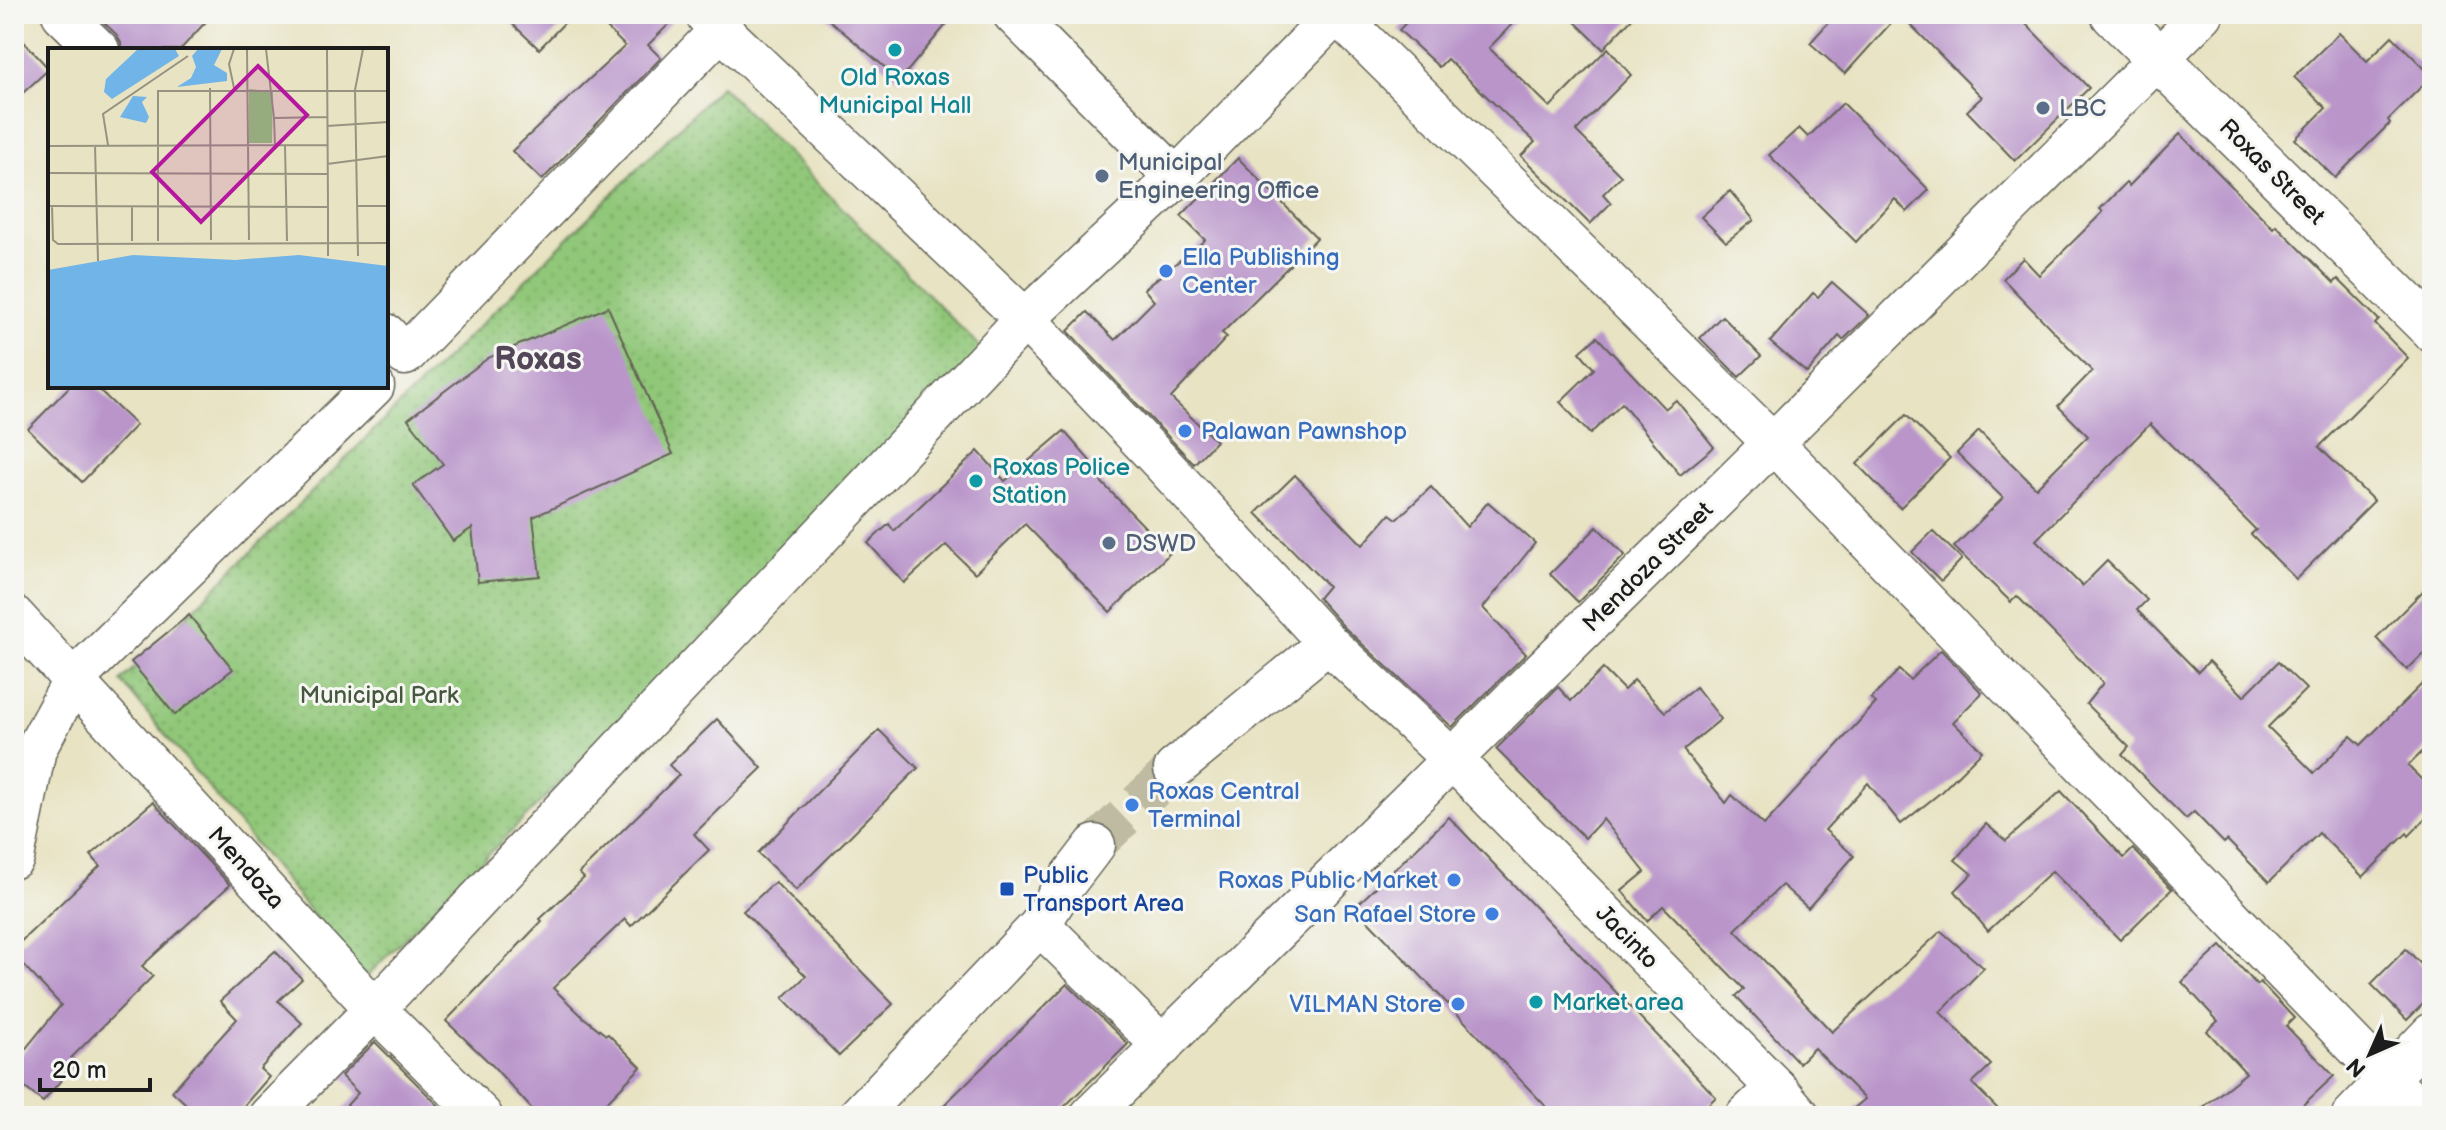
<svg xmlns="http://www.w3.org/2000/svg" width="2446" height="1130" viewBox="0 0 2446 1130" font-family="'Balsamiq Sans',sans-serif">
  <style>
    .park { fill: url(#park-dots); stroke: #56724a; stroke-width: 2 }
    .building { fill: #b995ca }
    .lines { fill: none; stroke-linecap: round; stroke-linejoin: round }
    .minor-tunnel { stroke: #bfbba2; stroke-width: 40; stroke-dasharray: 40 20; stroke-linecap: butt }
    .minor-casing { stroke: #636256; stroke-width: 43 }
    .major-casing { stroke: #636256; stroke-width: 47 }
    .minor { stroke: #fff; stroke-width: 40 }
    .major { stroke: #fff; stroke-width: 44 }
    .culture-dot { fill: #0f9aa8; stroke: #f6f6f2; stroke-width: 3 }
    .service-dot { fill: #5c6f8a; stroke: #f6f6f2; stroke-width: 3 }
    .shop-dot { fill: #3f7fe0; stroke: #f6f6f2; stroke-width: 3 }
    .transit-dot { fill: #1a4fb4; stroke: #f6f6f2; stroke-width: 3 }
    .labels { text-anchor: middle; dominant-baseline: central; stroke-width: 6; stroke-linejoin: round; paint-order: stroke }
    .culture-label { font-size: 24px; fill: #0d838f; stroke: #f6f6f2; text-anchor: start }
    .service-label { font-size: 24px; fill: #4e5e75; stroke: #f6f6f2; text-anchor: start }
    .street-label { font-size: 24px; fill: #1c1c1c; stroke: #f6f6f2 }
    .shop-label { font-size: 24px; fill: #366cbe; stroke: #f6f6f2; text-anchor: start }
    .park-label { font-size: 24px; fill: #45583d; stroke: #f6f6f2 }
    .transit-label { font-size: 24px; fill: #164399; stroke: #f6f6f2; text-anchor: start }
    .district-label { font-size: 32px; font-weight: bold; fill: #534659; stroke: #f6f6f2 }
    .inset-road { fill: none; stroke: #969380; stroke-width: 2 }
    .view { fill: #b5179e; fill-opacity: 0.15; stroke: #b5179e; stroke-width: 4 }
    .inset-edge { fill: none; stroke: #1c1c1c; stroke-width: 4 }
  </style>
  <defs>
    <pattern id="park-dots" width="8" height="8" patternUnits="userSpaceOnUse" patternTransform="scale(2)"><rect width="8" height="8" fill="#91c779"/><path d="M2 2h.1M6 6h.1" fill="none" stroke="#7caa68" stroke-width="1.8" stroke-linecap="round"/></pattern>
  </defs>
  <rect width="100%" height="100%" fill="#f6f6f2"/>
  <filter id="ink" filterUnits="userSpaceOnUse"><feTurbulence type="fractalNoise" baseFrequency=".0125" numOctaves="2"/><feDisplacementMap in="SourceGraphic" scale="16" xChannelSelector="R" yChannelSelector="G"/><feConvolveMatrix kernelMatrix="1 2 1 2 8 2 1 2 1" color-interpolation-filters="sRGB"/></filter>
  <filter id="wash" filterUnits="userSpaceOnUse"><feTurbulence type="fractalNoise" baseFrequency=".006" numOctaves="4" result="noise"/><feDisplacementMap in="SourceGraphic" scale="32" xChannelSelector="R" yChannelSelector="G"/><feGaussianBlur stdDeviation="1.8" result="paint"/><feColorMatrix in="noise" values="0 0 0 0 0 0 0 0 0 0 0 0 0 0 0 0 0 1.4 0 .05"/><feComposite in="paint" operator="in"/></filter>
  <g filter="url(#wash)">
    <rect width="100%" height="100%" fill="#e8e3c3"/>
    <polygon class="park" points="721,86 987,354 365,978 121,681"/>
    <g id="blocks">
      <g class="building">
        <polygon points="95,14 213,14 180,50 121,50 121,43 116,34"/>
        <polygon points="502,14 573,14 539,49"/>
        <polygon points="593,14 679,14 648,45 661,58 542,180 512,151 625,46"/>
        <polygon points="822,14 955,14 900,80"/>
        <polygon points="1414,14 1522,14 1489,48 1550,107 1608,48 1631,75 1576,131 1621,176 1603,194 1611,203 1590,224 1521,156 1535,142 1447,59 1439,67 1399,30"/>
        <polygon points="1567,14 1636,14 1603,49"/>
        <polygon points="1836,14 1899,14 1845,74 1810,43"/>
        <polygon points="1900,14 2016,14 2089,88 2015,161 1967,111 1982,97"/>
        <polygon points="14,31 49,69 14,101"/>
        <polygon points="2339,33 2367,61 2392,36 2432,76 2388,120 2390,123 2335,178 2295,139 2326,108 2294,77"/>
        <polygon points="1843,103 1929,190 1907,212 1895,199 1856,242 1769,155 1799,128 1808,137"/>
        <polygon points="2180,134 2273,228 2276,225 2334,283 2338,279 2379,320 2375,324 2408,358 2319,447 2374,501 2296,579 2251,534 2256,530 2150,424 2036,540 2082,586 2107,561 2147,600 2137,610 2198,672 2209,661 2244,696 2278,662 2306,689 2268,727 2314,773 2351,736 2361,745 2432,674 2432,742 2408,766 2432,790 2432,812 2409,836 2407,833 2363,877 2319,833 2269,882 2227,840 2224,843 2194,812 2186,819 2122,755 2129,747 2086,704 2103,683 2099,679 2017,596 2011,602 1954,547 2003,498 1957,453 1979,431 2036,488 2088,436 2058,406 2092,371 2003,279 2023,258 2039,275 2103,212 2100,209 2126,183 2129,186"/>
        <polygon points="1238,158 1317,238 1222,333 1227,337 1171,398 1216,441 1194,464 1068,331 1087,312 1115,340 1154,301 1144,289 1205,240 1181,216"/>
        <polygon points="1730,191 1754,220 1726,242 1701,217"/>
        <polygon points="1832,282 1869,315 1843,340 1839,336 1807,373 1770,342 1813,293 1818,297"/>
        <polygon points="608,307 673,454 533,517 540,576 478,582 472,528 453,541 413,485 443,464 408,419 488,358"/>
        <polygon points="1722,316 1761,356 1739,377 1700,338"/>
        <polygon points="1597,337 1665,409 1676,400 1714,447 1680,475 1622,403 1590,434 1560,402 1594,369 1580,352"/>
        <polygon points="70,386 95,386 136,425 82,482 28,429"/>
        <polygon points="1906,415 1950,458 1900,508 1857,464"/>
        <polygon points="1064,431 1091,462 1086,466 1170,553 1110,612 1025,524 975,573 946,545 904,583 868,543 889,524 894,531 978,451 1005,481"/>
        <polygon points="1295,475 1363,545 1390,514 1397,519 1431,487 1467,527 1488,502 1535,543 1483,608 1526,654 1452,727 1344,627 1318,598 1328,586 1256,513"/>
        <polygon points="1597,527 1625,555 1578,602 1550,574"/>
        <polygon points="1933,531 1962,559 1941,581 1912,552"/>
        <polygon points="2432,582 2432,645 2407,670 2376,638"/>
        <polygon points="189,615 233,669 175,715 131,662"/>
        <polygon points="1941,650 1982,693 1953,722 1982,751 1940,793 1901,824 1868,783 1825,830 1854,856 1808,908 1782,885 1735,930 1832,1032 1941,931 1984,968 1940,1012 1991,1065 1972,1083 2005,1116 1845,1116 1865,1099 1814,1048 1799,1063 1736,996 1744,989 1663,906 1647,921 1622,891 1645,872 1603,819 1585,838 1496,749 1558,687 1571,701 1603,669 1624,690 1634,680 1665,712 1696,687 1721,719 1683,750 1726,803 1732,795 1764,825 1876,703 1871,699 1899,670 1910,680"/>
        <polygon points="717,719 762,768 694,834 709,850 631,926 625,919 553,988 583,1017 606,1035 608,1034 641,1067 593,1116 538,1116 494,1067 446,1021 542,921 540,919 584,878 579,873 679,775 669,765"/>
        <polygon points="879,730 918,768 796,890 758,853"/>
        <polygon points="2061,791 2124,858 2133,849 2172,889 2120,940 2052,871 1988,931 1955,891 1972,874 1955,860 1986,824 2006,841"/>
        <polygon points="153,802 230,885 142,966 153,976 71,1058 76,1062 43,1102 14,1079 14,1063 61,1005 14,955 14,948 100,866 91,855"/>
        <polygon points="1449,817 1716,1097 1696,1116 1555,1116 1355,907"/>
        <polygon points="775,882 893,1004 839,1056 783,998 806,976 743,911"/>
        <polygon points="2221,946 2257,985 2260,982 2294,1018 2286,1026 2334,1076 2291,1116 2192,1116 2246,1073 2207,1031 2218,1021 2182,982"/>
        <polygon points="2406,949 2432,975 2432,995 2407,1020 2371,984"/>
        <polygon points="275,951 302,979 278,1001 302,1023 260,1069 269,1077 235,1116 199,1116 172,1091 237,1019 220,1001"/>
        <polygon points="1067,984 1128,1044 1055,1116 933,1116"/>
        <polygon points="375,1042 449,1116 337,1116 358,1093 341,1076"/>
      </g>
    </g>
  </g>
  <g filter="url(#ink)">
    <use href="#blocks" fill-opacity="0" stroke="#636256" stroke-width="2"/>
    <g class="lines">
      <polyline class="minor-tunnel" points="1095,845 1174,769"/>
      <g class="minor-casing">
        <g id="minor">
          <polyline points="62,14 99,50"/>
          <polyline points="705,14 1025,319 1161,462 1328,643 1453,760 1776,1088 1800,1116"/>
          <polyline points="1013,14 1176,178"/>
          <polyline points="1337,14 1773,443 2388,1080 2427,1116"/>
          <polyline points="386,334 405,355 721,29"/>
          <polyline points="14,616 375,1009 482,1116"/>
          <polyline points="1174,769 1328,643"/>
          <polyline points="1095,845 1065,884 1040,925 1163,1046"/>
          <polyline points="14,858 36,749 74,679 374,386"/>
          <polyline points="269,1116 375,1009 1025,319 1176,178 1336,14"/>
          <polyline points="858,1116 1040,925"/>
          <polyline points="1090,1116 1773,443 2203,14"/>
          <polyline points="1746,1116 1776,1088"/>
          <polyline points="2352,1116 2432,1033"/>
        </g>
      </g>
      <g class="major-casing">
        <polyline id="major" points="2113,14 2432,329"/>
      </g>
      <use href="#minor" class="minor"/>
      <use href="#major" class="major"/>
    </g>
  </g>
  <g class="culture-dot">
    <circle cx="895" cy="50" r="8"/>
    <circle cx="976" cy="481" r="8"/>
    <circle cx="1536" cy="1002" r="8"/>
  </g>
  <g class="service-dot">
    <circle cx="2043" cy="108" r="8"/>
    <circle cx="1102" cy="176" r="8"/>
    <circle cx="1109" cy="543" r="8"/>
  </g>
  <g class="shop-dot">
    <circle cx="1166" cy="271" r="8"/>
    <circle cx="1185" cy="431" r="8"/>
    <circle cx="1132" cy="805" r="8"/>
    <circle cx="1454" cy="880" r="8"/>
    <circle cx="1492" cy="914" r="8"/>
    <circle cx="1458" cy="1004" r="8"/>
  </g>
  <rect class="transit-dot" x="999" y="881" width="16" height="16" rx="4"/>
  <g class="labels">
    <g class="culture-label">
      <text x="895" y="77" text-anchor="middle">Old Roxas<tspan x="895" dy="28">Municipal Hall</tspan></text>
      <text x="992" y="467">Roxas Police<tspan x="992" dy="28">Station</tspan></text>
      <text x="1552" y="1002">Market area</text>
    </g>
    <g class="service-label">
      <text x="2059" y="108">LBC</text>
      <text x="1118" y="162">Municipal<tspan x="1118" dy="28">Engineering Office</tspan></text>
      <text x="1125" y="543">DSWD</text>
    </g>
    <g class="street-label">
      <text transform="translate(2272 172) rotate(45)">Roxas Street</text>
      <text transform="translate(1648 567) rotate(-45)">Mendoza Street</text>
      <text transform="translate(246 868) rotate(48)">Mendoza</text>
      <text transform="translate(1627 937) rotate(46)">Jacinto</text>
    </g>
    <g class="shop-label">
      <text x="1182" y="257">Ella Publishing<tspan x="1182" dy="28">Center</tspan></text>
      <text x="1201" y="431">Palawan Pawnshop</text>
      <text x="1148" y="791">Roxas Central<tspan x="1148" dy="28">Terminal</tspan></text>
      <text x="1438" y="880" text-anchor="end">Roxas Public Market</text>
      <text x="1476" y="914" text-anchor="end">San Rafael Store</text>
      <text x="1442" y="1004" text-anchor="end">VILMAN Store</text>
    </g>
    <g class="park-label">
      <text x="379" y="695">Municipal Park</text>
    </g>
    <g class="transit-label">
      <text x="1023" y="875">Public<tspan x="1023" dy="28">Transport Area</tspan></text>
    </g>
    <g class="district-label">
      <text x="538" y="359">Roxas</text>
    </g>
  </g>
  <g transform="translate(48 48)">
    <rect width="340" height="340" fill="#e8e3c3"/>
    <path d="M201 41 225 43 224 95H201Z" fill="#91c779"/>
    <path d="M90 1H127L131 8 64 51 56 44 58 31ZM150 1H174L166 17 179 25V33L129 39 143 30 148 19 144 8ZM85 48 99 49 94 54 101 69 98 75 72 69ZM85 207 187 212 251 207 340 218V339H0V222Z" fill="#71b4e7"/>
    <path class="inset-road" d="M199 1 201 192M218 1 226 70M162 40 163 192M186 40 181 16 186 1M279 78 340 74M47 97 50 213M60 97 55 66 140 8M227 97 226 70 279 69M237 97 239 193M0 98 279 97M279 116 340 108M0 125 279 126M0 158 280 159 279 1M4 158 5 192 10 196 340 195M84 158V193M310 158H340M280 159V208M110 193V43H339M310 208 307 42 315 1"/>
    <path class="view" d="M210 18 259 67 153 174 104 124Z"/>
    <rect width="340" height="340" class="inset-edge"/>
  </g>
  <rect width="2446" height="1130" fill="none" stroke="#f6f6f2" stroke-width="48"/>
  <g transform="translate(2370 1054) rotate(225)" stroke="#f6f6f2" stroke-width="6" paint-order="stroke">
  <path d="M0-6L14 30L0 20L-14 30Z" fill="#1c1c1c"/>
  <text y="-12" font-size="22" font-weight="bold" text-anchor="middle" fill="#1c1c1c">N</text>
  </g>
  <path d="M40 1078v12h110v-12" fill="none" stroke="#1c1c1c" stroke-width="4"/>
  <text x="52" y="1078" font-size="24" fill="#1c1c1c" stroke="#f6f6f2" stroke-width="6" paint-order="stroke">20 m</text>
</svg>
